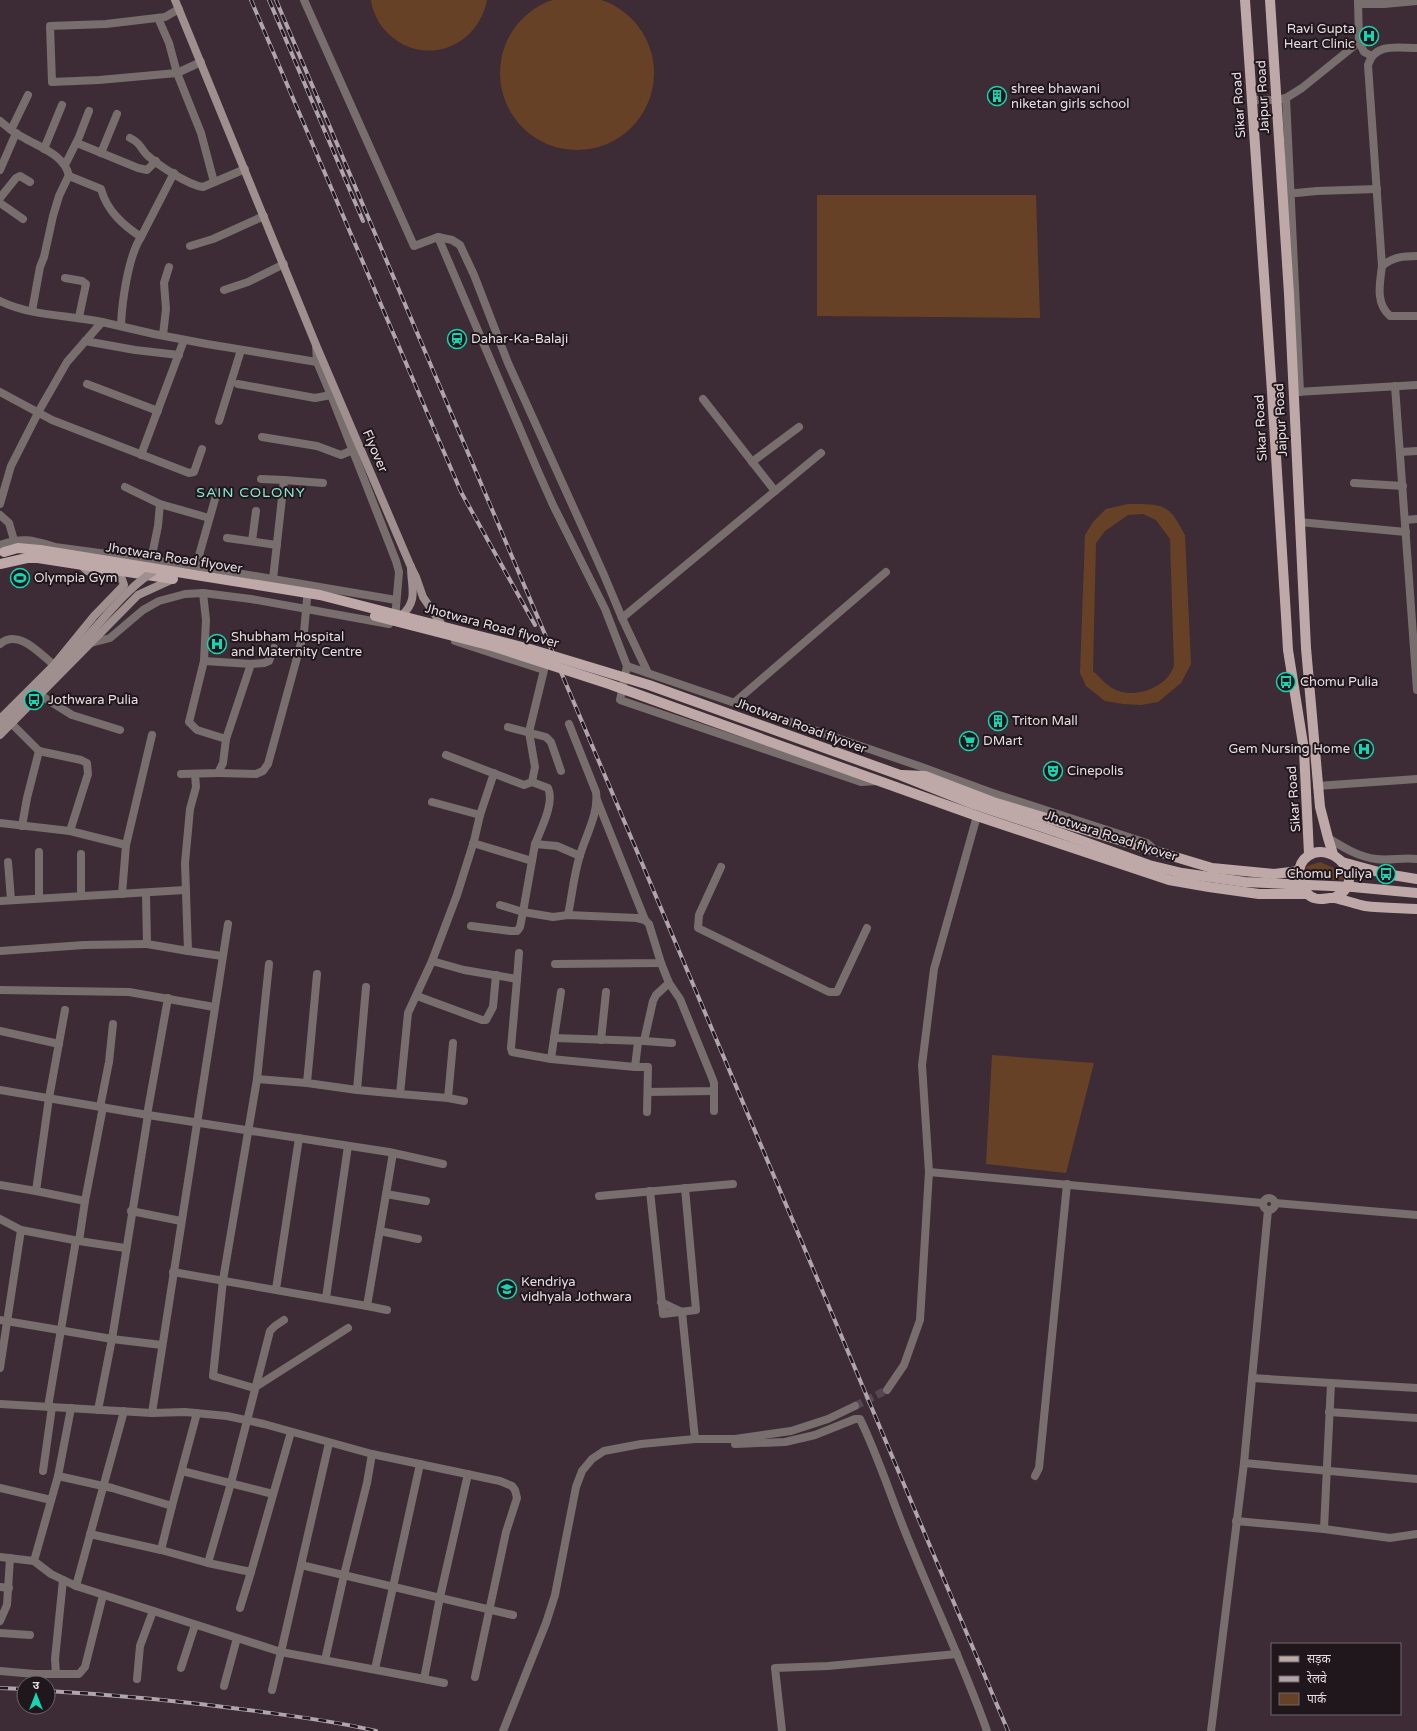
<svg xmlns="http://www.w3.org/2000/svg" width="1417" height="1731" viewBox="0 0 1417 1731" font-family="'Varela Round','Noto Sans Devanagari',sans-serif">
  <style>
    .green { fill: #674126; fill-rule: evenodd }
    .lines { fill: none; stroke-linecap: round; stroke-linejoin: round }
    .tertiary-tunnel { stroke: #56464f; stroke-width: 8; stroke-dasharray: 8 4; stroke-linecap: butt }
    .minor { stroke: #786e6e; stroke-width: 8 }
    .tertiary { stroke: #786e6e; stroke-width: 8 }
    .secondary { stroke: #a08f8f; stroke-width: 8 }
    .primary { stroke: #bea9a8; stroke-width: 10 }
    .rail-casing { stroke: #b1a4aa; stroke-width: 4 }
    .rail { stroke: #1f171b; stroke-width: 2.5; stroke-dasharray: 8; stroke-linecap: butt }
    .secondary-bridge { stroke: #a08f8f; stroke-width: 8 }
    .primary-bridge { stroke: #bea9a8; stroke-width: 10 }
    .labels { text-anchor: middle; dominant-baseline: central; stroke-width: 4; stroke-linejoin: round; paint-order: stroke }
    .poi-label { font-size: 13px; fill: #e7dce1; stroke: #1f171b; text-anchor: start }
    .street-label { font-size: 13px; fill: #e7dce1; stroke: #1f171b }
    .neighbourhood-label { font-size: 14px; letter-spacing: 1px; fill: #88ead0; stroke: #1f171b }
  </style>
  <rect width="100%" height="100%" fill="#3d2c35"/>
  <g class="green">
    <circle cx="577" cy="73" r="77"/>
    <path d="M371 0H487C477 51 417 69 383 28 377 20 372 10 371 0Z"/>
    <polygon points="817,195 1036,195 1040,318 817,316"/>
    <path d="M1128 504C1138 504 1158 503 1166 509 1175 514 1180 527 1185 535L1191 664 1181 683 1158 702 1141 705 1123 704 1105 701 1086 686 1080 673 1085 535 1093 522 1106 509ZM1143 514 1156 520 1170 539 1174 666C1172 671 1169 676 1165 680 1152 692 1128 698 1112 688 1105 684 1099 676 1093 671L1096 543 1105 531 1128 515Z"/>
    <polygon points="1320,862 1363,880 1307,879 1304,873 1307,866"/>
    <polygon points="992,1055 1094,1063 1066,1173 986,1164"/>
  </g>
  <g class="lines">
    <polyline class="tertiary-tunnel" points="855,1406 887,1390"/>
    <g class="minor">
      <polyline points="304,0 414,246 438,237 452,240 460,245 474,275 508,363 604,575 622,618 648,673"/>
      <polyline points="1358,4 1384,4 1417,1"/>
      <polyline points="179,9 165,17 106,24 50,26 52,82 99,80 177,73 201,62"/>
      <polyline points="158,18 169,43 177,73 201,133 214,182"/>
      <polyline points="1359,42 1364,52 1372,56"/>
      <polyline points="1286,98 1300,392"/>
      <polyline points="1252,100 1276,100 1286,98 1302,88 1359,42 1358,0"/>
      <path d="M0 121C8 128 16 134 26 139 42 148 65 156 69 176L101 189C107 211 123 225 141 237 128 257 122 302 121 325"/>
      <polyline points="11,130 28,95"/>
      <path d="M130 138C142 144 139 147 147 155 158 165 188 185 203 187L245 169"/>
      <polyline points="77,143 138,168 147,170 156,161"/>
      <polyline points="44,149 62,105"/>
      <polyline points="101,153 117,114"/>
      <polyline points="65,165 79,137 89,111"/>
      <polyline points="0,170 16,133"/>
      <polyline points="1286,194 1317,191 1377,189"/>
      <polyline points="0,198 16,178 20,176 30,182"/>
      <polyline points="0,203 23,219"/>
      <polyline points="141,237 174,173"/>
      <polyline points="438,237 537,469 553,505 605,609 627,666"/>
      <polyline points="190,246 213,239 264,216"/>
      <path d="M1417 256C1403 256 1393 257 1382 266 1380 283 1375 303 1390 316H1417"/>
      <path d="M1382 266 1368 65C1375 42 1398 48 1417 48"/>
      <polyline points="65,278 82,281 86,284 79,317"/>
      <polyline points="224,290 248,282 284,264"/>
      <path d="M0 301C31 316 68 315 102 322"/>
      <polyline points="32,311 40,267 44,257 53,216 59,196 69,175"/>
      <polyline points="163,335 166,309 164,283 169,267"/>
      <polyline points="85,341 135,350 179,355"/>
      <polyline points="87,384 158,411"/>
      <polyline points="238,384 315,398 331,395"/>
      <polyline points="1395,386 1417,690"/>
      <polyline points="0,392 52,420 189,473 194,472 202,449"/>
      <polyline points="1296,392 1417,385"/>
      <polyline points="703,399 775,491"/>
      <polyline points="219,421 241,350"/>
      <polyline points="262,437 317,446 341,455 353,450"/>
      <polyline points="1400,452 1417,451"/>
      <polyline points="141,455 184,340"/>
      <polyline points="752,462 799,427"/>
      <polyline points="261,479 284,480"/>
      <polyline points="1354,483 1403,486"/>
      <polyline points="125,487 160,504 158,526 151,560"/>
      <polyline points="0,504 11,466 40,409 67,362 102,322 154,334 207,344 317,362"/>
      <polyline points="160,504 209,518"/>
      <polyline points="0,515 9,523 16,547"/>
      <polyline points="1405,520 1417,519"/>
      <polyline points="1299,522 1406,532"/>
      <polyline points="227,538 277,545"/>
      <polyline points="252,541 256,511"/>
      <polyline points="196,566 217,492"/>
      <polyline points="273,579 284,480 323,483"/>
      <polyline points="622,618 821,453"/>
      <path d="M0 644C18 628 40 654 54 665"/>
      <polyline points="204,661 251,664"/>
      <polyline points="40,695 72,715 120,730"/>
      <polyline points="735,702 886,572"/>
      <polyline points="12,724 39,751 81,760 87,763 88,774 70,831"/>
      <polyline points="508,727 546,737 551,742 561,771"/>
      <polyline points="226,739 251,664 264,663 269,661 274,648"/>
      <polyline points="446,755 524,785 532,782 535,767 529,732 544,670 455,641"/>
      <polyline points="218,773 256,774 263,771 268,764 304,632 308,588"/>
      <polyline points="181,774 218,773 223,763 226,739 197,730 189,722 204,661 206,620 203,593"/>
      <path d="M532 782 548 788C555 802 541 829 535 844L557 846 580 856"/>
      <polyline points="1317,786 1417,779"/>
      <polyline points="597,800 645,920"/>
      <polyline points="432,802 480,815 494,773"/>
      <polyline points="0,823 70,831 126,845"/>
      <polyline points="22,826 27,798 39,751"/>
      <path d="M1328 838C1343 847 1358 857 1376 859 1389 861 1404 857 1417 859"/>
      <polyline points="473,843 532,861"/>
      <polyline points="535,844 523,912 553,917 568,915 637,918 645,920 649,924 661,963 555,964"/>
      <polyline points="39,852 39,898"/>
      <polyline points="8,862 11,900"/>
      <polyline points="721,867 699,915 698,928 829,992 837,992 867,928"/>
      <polyline points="146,893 147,944 188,951 185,863 190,809 196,787 195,774"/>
      <polyline points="122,894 126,845 152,735"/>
      <polyline points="81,896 81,854"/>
      <polyline points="0,901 185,890"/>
      <path d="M568 915C572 895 574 874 580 855 586 835 599 813 596 792L569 724"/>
      <polyline points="471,926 511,931 517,931 520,927 523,912 500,905"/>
      <polyline points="0,951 84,945 147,944"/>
      <polyline points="188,951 222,956"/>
      <polyline points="432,961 464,970 517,979 519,953"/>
      <polyline points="269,964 257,1079 223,1280 213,1376 254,1388 348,1328"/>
      <polyline points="317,974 307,1083 357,1090"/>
      <polyline points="517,979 511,1048 512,1052 551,1059 554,1038"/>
      <polyline points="366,987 357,1090 400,1094"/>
      <polyline points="0,990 129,992 214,1007"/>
      <polyline points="561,992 554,1038 644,1041 653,1001 656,995 669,983 661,963"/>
      <polyline points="417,996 482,1020 486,1020 493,1007 496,975"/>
      <polyline points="0,1031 59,1044"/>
      <polyline points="601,1040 606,992"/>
      <polyline points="644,1041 672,1043"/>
      <polyline points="453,1043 448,1098 400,1094 408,1013 432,961 457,895 474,841 480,815"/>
      <polyline points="551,1059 635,1067 638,1042"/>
      <polyline points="635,1067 648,1067 647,1112"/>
      <polyline points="257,1079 307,1083"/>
      <polyline points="0,1090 148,1115 389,1152 443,1164"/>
      <polyline points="714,1091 714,1111"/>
      <polyline points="648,1092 714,1091 714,1083 711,1075 680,999 669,983"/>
      <polyline points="448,1098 464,1101"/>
      <polyline points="100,1107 109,1062 113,1024"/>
      <polyline points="147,1115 168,998"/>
      <polyline points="148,1115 112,1339 162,1345"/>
      <polyline points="0,1185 36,1191 49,1098 65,1010"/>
      <polyline points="36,1191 85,1201 103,1107"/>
      <polyline points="650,1191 663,1314 696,1310 685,1188"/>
      <polyline points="386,1194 426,1201"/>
      <polyline points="599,1196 733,1184"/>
      <polyline points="85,1201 79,1241 125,1248"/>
      <polyline points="131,1211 181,1221"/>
      <polyline points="0,1219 21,1230 79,1241"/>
      <polyline points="380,1231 418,1239"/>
      <polyline points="173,1272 367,1306 387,1310"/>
      <polyline points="276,1289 299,1138"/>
      <polyline points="326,1298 348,1146"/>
      <polyline points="661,1302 682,1312 695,1439"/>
      <polyline points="367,1306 393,1153"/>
      <polyline points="0,1320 112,1339 98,1410"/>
      <polyline points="0,1368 21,1230"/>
      <polyline points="1331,1383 1417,1388"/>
      <polyline points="0,1404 152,1413 185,1412 227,1416 264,1424 372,1454 500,1481 512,1486 515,1490 517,1498 506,1532 475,1677"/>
      <polyline points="48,1407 76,1240"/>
      <polyline points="71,1408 58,1476 112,1488 172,1506 197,1413"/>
      <polyline points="1329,1412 1417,1418"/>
      <polyline points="152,1413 228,924"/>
      <path d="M735 1444 785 1442 815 1435 855 1419H860C880 1460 893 1504 911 1546 936 1608 965 1668 987 1731"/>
      <polyline points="1244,1463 1417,1479"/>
      <polyline points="43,1471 52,1407"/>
      <polyline points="182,1471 273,1494"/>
      <polyline points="58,1476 34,1561 51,1574 76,1586 124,1411"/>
      <polyline points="1035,1476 1039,1468 1067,1184"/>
      <polyline points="0,1488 51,1500"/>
      <polyline points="1236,1521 1324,1529 1331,1383 1252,1378"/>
      <polyline points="1324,1529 1390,1538 1417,1534"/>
      <polyline points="90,1534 161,1550 172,1506"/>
      <polyline points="161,1550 208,1563 251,1572 291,1432"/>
      <polyline points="0,1557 34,1561"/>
      <polyline points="208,1563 231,1483 270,1331 275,1326 284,1320"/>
      <polyline points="301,1565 513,1615"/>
      <polyline points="76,1586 281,1652 329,1443"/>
      <polyline points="0,1587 9,1588"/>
      <polyline points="240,1608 251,1572"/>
      <polyline points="0,1621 7,1605 10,1558"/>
      <polyline points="0,1633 30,1635"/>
      <polyline points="325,1660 344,1575 367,1483 372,1454"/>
      <polyline points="181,1668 195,1625"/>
      <polyline points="375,1669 420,1464"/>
      <polyline points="0,1671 35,1674 79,1674 85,1667 103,1595"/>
      <polyline points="56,1674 55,1659 63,1580"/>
      <polyline points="137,1679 140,1646 153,1611"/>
      <polyline points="424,1679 444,1683"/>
      <polyline points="224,1686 237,1638"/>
      <polyline points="272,1690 281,1652 424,1679 440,1597 468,1474"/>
      <polyline points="782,1731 775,1668 828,1666 957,1654"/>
    </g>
    <g class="tertiary">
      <polyline points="316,346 317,362 333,400 396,561 399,572 395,619"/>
      <path d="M0 545C23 537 32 540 55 547L196 566 396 600"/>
      <polyline points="91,643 110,638 143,610 159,601 185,594 203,593 251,599 389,624"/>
      <polyline points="878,781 861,782 620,700 627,666 919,766 990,792 1147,843 1155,850"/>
      <polyline points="929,1172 922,1065 934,969 977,816"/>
      <circle cx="1269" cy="1204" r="6"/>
      <polyline points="1275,1203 1417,1215"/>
      <polyline points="887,1390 904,1365 920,1320 929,1172 1262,1203"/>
      <polyline points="503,1731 546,1623 555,1595 576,1487 582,1471 592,1459 604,1451 641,1444 695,1439 735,1439 791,1431 828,1419 855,1406"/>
      <polyline points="1211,1731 1244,1463 1268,1210"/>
    </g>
    <g class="secondary">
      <polyline points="175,0 316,345 411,567 416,577 423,597 442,625"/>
      <path d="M401 616C419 600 411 588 411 567"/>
      <polyline points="0,719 54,665 94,616 124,585 122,579 87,571 80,564"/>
      <polyline points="0,735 138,595 173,579"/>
    </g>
    <g class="primary">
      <polyline points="1245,0 1272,392 1286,616 1288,650 1304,750 1309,854"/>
      <polyline points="1270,0 1289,294 1306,648 1320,807 1328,838 1333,854"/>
      <polyline points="40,550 71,555"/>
      <polyline points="0,564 27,558 38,558 173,579"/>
      <polyline points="854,772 977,816 1169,880 1209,887 1259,894 1308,894"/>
      <polyline points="902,775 925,776 993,802 1212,868 1274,874 1299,871"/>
      <polyline points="1342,862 1386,874 1417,879"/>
      <path d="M1334 898C1337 896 1341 894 1344 891 1362 871 1328 841 1308 856 1302 860 1299 867 1299 874 1299 885 1304 894 1314 898 1321 901 1328 897 1335 898 1345 900 1355 904 1365 906 1382 908 1400 908 1417 909"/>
    </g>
    <g class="rail-casing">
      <g id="rail">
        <polyline points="251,0 461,492 535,625"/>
        <polyline points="269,0 363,221"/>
        <polyline points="276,0 636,849 1008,1731"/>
        <polyline points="0,1688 24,1689"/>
        <path d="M48 1691C120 1695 191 1702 263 1712 300 1717 339 1722 376 1731"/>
      </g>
    </g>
    <use href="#rail" class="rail"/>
    <path class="secondary-bridge" d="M0 727C29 698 58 670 85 639 108 614 128 587 157 569"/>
    <g class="primary-bridge">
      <polyline points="4,552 18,548 40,550"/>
      <polyline points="71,555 320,595 530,649 649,685 900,775 973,804 1060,833 1149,865 1182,873 1245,882 1353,887 1417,893"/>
      <polyline points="375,616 492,646 609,684 854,772"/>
    </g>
  </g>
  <defs>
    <g id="hospital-ring" transform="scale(1)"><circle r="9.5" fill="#1f171b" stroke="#17d5b3" stroke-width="1.5"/><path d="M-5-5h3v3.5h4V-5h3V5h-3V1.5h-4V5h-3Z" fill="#17d5b3"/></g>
    <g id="building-ring" transform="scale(1)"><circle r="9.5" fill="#1f171b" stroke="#17d5b3" stroke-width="1.5"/><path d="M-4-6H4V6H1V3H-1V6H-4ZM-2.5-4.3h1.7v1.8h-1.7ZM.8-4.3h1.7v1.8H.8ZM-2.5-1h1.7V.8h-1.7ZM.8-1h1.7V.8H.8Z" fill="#17d5b3"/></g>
    <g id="station-ring" transform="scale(1)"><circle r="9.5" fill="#1f171b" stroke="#17d5b3" stroke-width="1.5"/><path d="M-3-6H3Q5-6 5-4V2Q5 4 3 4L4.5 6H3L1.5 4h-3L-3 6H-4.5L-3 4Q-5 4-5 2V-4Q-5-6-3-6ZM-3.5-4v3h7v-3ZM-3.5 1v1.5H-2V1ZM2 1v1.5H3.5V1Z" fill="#17d5b3"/></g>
    <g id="stadium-ring" transform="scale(1)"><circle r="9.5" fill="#1f171b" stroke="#17d5b3" stroke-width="1.5"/><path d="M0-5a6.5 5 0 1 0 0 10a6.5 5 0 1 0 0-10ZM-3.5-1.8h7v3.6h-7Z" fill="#17d5b3"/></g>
    <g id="bus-ring" transform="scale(1)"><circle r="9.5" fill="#1f171b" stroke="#17d5b3" stroke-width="1.5"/><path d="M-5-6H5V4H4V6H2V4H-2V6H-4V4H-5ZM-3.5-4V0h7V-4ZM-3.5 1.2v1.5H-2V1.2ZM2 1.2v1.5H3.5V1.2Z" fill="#17d5b3"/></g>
    <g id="supermarket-ring" transform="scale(1)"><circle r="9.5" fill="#1f171b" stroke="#17d5b3" stroke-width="1.5"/><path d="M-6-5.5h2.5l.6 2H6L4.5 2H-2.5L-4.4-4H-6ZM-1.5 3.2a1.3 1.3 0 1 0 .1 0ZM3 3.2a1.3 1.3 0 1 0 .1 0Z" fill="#17d5b3"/></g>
    <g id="theatre-ring" transform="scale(1)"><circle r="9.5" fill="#1f171b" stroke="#17d5b3" stroke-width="1.5"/><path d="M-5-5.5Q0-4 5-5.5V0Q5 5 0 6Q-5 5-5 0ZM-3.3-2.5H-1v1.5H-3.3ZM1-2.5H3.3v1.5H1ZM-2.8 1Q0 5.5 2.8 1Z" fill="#17d5b3"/></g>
    <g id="school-ring" transform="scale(1)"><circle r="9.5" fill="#1f171b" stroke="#17d5b3" stroke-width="1.5"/><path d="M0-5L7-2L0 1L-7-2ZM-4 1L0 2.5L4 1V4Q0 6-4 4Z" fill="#17d5b3"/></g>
  </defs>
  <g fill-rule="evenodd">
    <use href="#hospital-ring" x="1369" y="36"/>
    <use href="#building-ring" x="997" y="96"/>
    <use href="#station-ring" x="457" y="339"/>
    <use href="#stadium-ring" x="20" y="578"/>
    <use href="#hospital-ring" x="217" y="644"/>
    <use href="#bus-ring" x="1286" y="682"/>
    <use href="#bus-ring" x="34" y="700"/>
    <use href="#building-ring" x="998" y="721"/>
    <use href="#supermarket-ring" x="969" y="741"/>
    <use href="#hospital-ring" x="1364" y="749"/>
    <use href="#theatre-ring" x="1053" y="771"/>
    <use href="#bus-ring" x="1386" y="874"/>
    <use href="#school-ring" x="507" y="1289"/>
  </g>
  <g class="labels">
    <g class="poi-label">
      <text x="1355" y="29" text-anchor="end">Ravi Gupta<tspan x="1355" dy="15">Heart Clinic</tspan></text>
      <text x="1011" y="89">shree bhawani<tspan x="1011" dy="15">niketan girls school</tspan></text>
      <text x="471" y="339">Dahar-Ka-Balaji</text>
      <text x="34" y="578">Olympia Gym</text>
      <text x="231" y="637">Shubham Hospital<tspan x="231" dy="15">and Maternity Centre</tspan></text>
      <text x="1300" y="682">Chomu Pulia</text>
      <text x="48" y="700">Jothwara Pulia</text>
      <text x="1012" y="721">Triton Mall</text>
      <text x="983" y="741">DMart</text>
      <text x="1350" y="749" text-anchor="end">Gem Nursing Home</text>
      <text x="1067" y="771">Cinepolis</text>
      <text x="1372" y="874" text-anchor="end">Chomu Puliya</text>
      <text x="521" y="1282">Kendriya<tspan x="521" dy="15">vidhyala Jothwara</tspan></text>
    </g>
    <g class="street-label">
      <text transform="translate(1263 97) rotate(-93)">Jaipur Road</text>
      <text transform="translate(1239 105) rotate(-94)">Sikar Road</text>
      <text transform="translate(1281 420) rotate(-93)">Jaipur Road</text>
      <text transform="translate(1261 428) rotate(-93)">Sikar Road</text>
      <text transform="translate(375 451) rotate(67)">Flyover</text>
      <text transform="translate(174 558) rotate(9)">Jhotwara Road flyover</text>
      <text transform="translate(492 626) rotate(15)">Jhotwara Road flyover</text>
      <text transform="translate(801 726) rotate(20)">Jhotwara Road flyover</text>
      <text transform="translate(1294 799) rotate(-94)">Sikar Road</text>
      <text transform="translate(1111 836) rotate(18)">Jhotwara Road flyover</text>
    </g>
    <g class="neighbourhood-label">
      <text x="251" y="492">SAIN COLONY</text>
    </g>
  </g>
  <rect x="1271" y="1643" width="130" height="72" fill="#1f171b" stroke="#6f666a"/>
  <rect x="1279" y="1656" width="20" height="6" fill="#bea9a8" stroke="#6f666a"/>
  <text x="1307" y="1663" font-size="12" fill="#e7dce1">सड़क</text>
  <rect x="1279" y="1676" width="20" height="6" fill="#b1a4aa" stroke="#6f666a"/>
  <text x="1307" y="1683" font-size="12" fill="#e7dce1">रेलवे</text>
  <rect x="1279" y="1693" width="20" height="12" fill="#674126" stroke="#6f666a"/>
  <text x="1307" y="1703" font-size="12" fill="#e7dce1">पार्क</text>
  <g transform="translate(36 1695)"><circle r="19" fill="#1f171b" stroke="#6f666a"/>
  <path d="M0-3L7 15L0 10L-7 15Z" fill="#17d5b3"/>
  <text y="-6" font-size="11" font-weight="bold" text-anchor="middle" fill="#e7dce1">उ</text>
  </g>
</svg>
